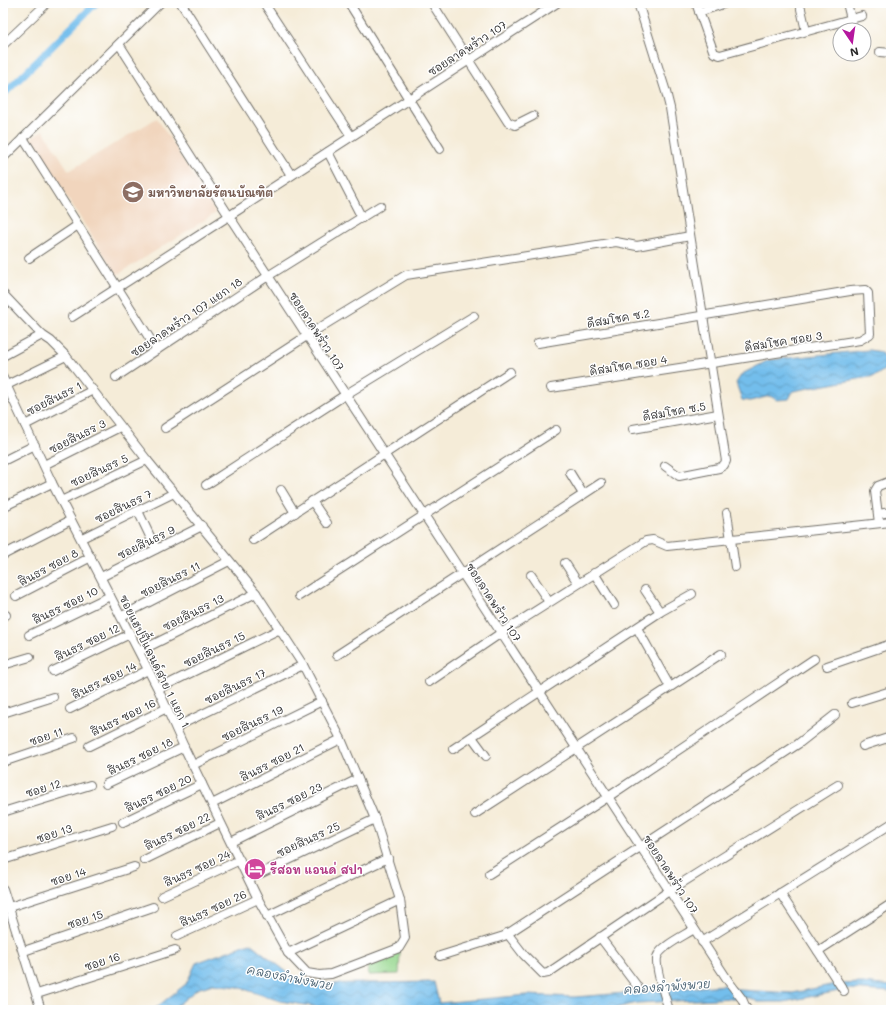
<svg xmlns="http://www.w3.org/2000/svg" width="894" height="1013" viewBox="0 0 894 1013" font-family="Mali,'Playpen Sans Thai',sans-serif">
  <style>
    .built { fill: #f1d5bd }
    .park { fill: #96d78e; stroke: #60815c }
    .water { fill: url(#water-waves); stroke: #4f748c }
    .lines { fill: none; stroke-linecap: round; stroke-linejoin: round }
    .canal { stroke: #73beec; stroke-width: 7 }
    .street-casing { stroke: #726f68; stroke-width: 10 }
    .street { stroke: #fff; stroke-width: 8 }
    .labels { text-anchor: middle; dominant-baseline: central; stroke-width: 3; stroke-linejoin: round; paint-order: stroke }
    .street-label { font-size: 11px; fill: #2b2b2b; stroke: #fff }
    .education-label { font-size: 11px; font-weight: bold; fill: #785e54; stroke: #fff; text-anchor: start }
    .hotel-label { font-size: 11px; font-weight: bold; fill: #b23c85; stroke: #fff; text-anchor: start }
    .water-label { font-size: 12px; font-style: italic; fill: #445e6f; stroke: #fff }
  </style>
  <defs>
    <pattern id="water-waves" width="16" height="10" patternUnits="userSpaceOnUse"><rect width="16" height="10" fill="#73beec"/><path d="M0 5q4-4 8 0t8 0" fill="none" stroke="#5f9bbf"/></pattern>
  </defs>
  <rect width="100%" height="100%" fill="#fff"/>
  <filter id="ink" filterUnits="userSpaceOnUse"><feTurbulence type="fractalNoise" baseFrequency=".025" numOctaves="2"/><feDisplacementMap in="SourceGraphic" scale="8" xChannelSelector="R" yChannelSelector="G"/><feConvolveMatrix kernelMatrix="1 2 1 2 8 2 1 2 1" color-interpolation-filters="sRGB"/></filter>
  <filter id="wash" filterUnits="userSpaceOnUse"><feTurbulence type="fractalNoise" baseFrequency=".012" numOctaves="4" result="noise"/><feDisplacementMap in="SourceGraphic" scale="16" xChannelSelector="R" yChannelSelector="G"/><feGaussianBlur stdDeviation="0.9" result="paint"/><feColorMatrix in="noise" values="0 0 0 0 0 0 0 0 0 0 0 0 0 0 0 0 0 1.4 0 .05"/><feComposite in="paint" operator="in"/></filter>
  <g filter="url(#wash)">
    <rect width="100%" height="100%" fill="#f5ecd8"/>
    <polygon class="built" points="157,118 216,213 117,275 30,140 43,130 69,171"/>
    <polygon class="park" points="400,952 399,974 369,975 367,964"/>
    <g class="water">
      <polygon points="869,350 881,352 886,362 884,370 875,376 793,391 789,399 777,400 770,396 750,401 742,400 736,383 742,374 769,360"/>
      <polygon points="250,943 302,984 434,982 439,1003 527,995 575,997 724,985 740,990 793,993 835,984 863,983 891,986 891,992 849,989 784,1002 758,1002 750,998 733,998 637,1003 607,1010 336,1010 280,1001 238,987 213,984 197,989 172,1010 153,1010 186,984 196,963"/>
    </g>
    <g class="lines">
      <polyline class="canal" points="3,95 96,3"/>
    </g>
  </g>
  <g filter="url(#ink)">
    <g class="lines">
      <g class="street-casing">
        <g id="street">
          <polyline points="181,3 291,175"/>
          <polyline points="264,3 351,136"/>
          <polyline points="349,3 440,149"/>
          <polyline points="432,3 508,122 515,125 533,116"/>
          <polyline points="557,3 229,216 729,982 742,999 747,1010"/>
          <polyline points="638,3 666,92 670,108 726,461 724,465 719,468 679,476 665,466"/>
          <polyline points="696,3 714,53 720,55 862,16"/>
          <polyline points="847,3 851,19"/>
          <polyline points="801,9 806,31"/>
          <polyline points="699,12 726,3"/>
          <polyline points="3,45 44,6 45,3"/>
          <polyline points="880,52 891,53"/>
          <polyline points="23,138 157,350"/>
          <polyline points="328,152 362,218"/>
          <polyline points="3,158 160,3"/>
          <polyline points="29,258 78,225"/>
          <polyline points="3,294 42,335 51,341 66,356 147,460 256,593 303,665 341,739 375,819 400,900 405,938 399,948 331,974 319,975 307,973 288,953 258,899 184,747 158,689 52,483 3,378"/>
          <polyline points="72,317 229,216 119,44"/>
          <polyline points="538,343 850,291 865,290 868,293 870,334 860,340 551,388"/>
          <polyline points="3,356 42,335"/>
          <polyline points="116,377 268,276 380,206"/>
          <polyline points="7,385 66,356"/>
          <polyline points="25,425 93,390"/>
          <polyline points="165,428 316,330 406,275 616,242 637,246 690,236"/>
          <polyline points="633,429 718,414"/>
          <polyline points="3,461 35,445"/>
          <polyline points="44,465 120,427"/>
          <polyline points="570,473 583,494"/>
          <polyline points="206,485 345,395 474,316"/>
          <polyline points="281,490 295,513"/>
          <polyline points="61,501 147,460"/>
          <polyline points="312,501 327,523"/>
          <polyline points="3,507 52,483"/>
          <polyline points="138,511 156,549"/>
          <polyline points="727,513 735,567"/>
          <polyline points="878,514 891,512"/>
          <polyline points="879,523 875,491 878,486 891,481"/>
          <polyline points="82,538 174,493"/>
          <polyline points="253,540 510,372"/>
          <polyline points="3,555 71,520"/>
          <polyline points="565,563 578,583"/>
          <polyline points="594,573 614,605"/>
          <polyline points="531,575 549,602"/>
          <polyline points="101,577 202,526"/>
          <polyline points="645,590 660,612"/>
          <polyline points="16,596 91,557"/>
          <polyline points="299,596 556,430"/>
          <polyline points="3,616 6,615"/>
          <polyline points="122,616 229,561"/>
          <polyline points="637,628 670,687"/>
          <polyline points="29,635 110,596"/>
          <polyline points="140,651 256,593"/>
          <polyline points="337,655 601,483"/>
          <polyline points="3,665 30,657"/>
          <polyline points="827,666 891,644"/>
          <polyline points="53,671 130,634"/>
          <polyline points="429,682 501,633 646,541 653,540 667,546 891,522"/>
          <polyline points="158,689 280,629"/>
          <polyline points="852,703 891,691"/>
          <polyline points="70,709 148,670"/>
          <polyline points="3,713 53,697"/>
          <polyline points="176,727 303,665"/>
          <polyline points="472,737 486,756"/>
          <polyline points="89,746 167,708"/>
          <polyline points="863,746 891,737"/>
          <polyline points="453,749 660,612 692,594"/>
          <polyline points="3,762 74,738"/>
          <polyline points="193,765 322,701"/>
          <polyline points="106,784 184,747"/>
          <polyline points="212,804 341,739"/>
          <polyline points="3,812 90,785"/>
          <polyline points="475,814 721,654"/>
          <polyline points="123,822 202,784"/>
          <polyline points="231,842 358,779"/>
          <polyline points="3,860 112,826"/>
          <polyline points="144,860 220,823"/>
          <polyline points="489,874 608,797 814,659"/>
          <polyline points="249,879 375,819"/>
          <polyline points="3,889 41,1010"/>
          <polyline points="780,893 844,991"/>
          <polyline points="162,896 240,860"/>
          <polyline points="9,907 134,867"/>
          <polyline points="267,916 388,858"/>
          <polyline points="507,933 524,955 543,974 548,973 669,891 838,785"/>
          <polyline points="177,936 258,899"/>
          <polyline points="600,937 637,986"/>
          <polyline points="702,942 891,824"/>
          <polyline points="24,951 153,907"/>
          <polyline points="818,951 891,904"/>
          <polyline points="288,953 400,900"/>
          <polyline points="440,956 504,936 798,744 835,715"/>
          <polyline points="37,994 175,950"/>
          <path d="M669 1010C666 1000 653 963 658 955 662 946 685 935 694 929"/>
        </g>
      </g>
      <use href="#street" class="street"/>
    </g>
  </g>
  <defs>
    <g id="university-disc" transform="scale(1.15)"><circle r="9.5" fill="#8d6e63" stroke="#fff"/><path d="M0-5L7-2L0 1L-7-2ZM-4 1L0 2.5L4 1V4Q0 6-4 4Z" fill="#fff"/></g>
    <g id="hotel-disc" transform="scale(1.15)"><circle r="9.5" fill="#d1479c" stroke="#fff"/><path d="M-6-4.5h1.5V1H6V5H4.5V3h-9V5H-6ZM-4 0a1.8 1.8 0 1 1 3.6 0ZM.5 0V-2.5h3Q6-2.5 6 0Z" fill="#fff"/></g>
  </defs>
  <g fill-rule="evenodd">
    <use href="#university-disc" x="133" y="192"/>
    <use href="#hotel-disc" x="255" y="869"/>
  </g>
  <g class="labels">
    <g class="street-label">
      <text transform="translate(467 48) rotate(-33)">ซอยลาดพร้าว 107</text>
      <text transform="translate(186 317) rotate(-34)">ซอยลาดพร้าว 107 แยก 18</text>
      <text transform="translate(618 318) rotate(-10)">ดีสมโชค ซ.2</text>
      <text transform="translate(317 331) rotate(57)">ซอยลาดพร้าว 107</text>
      <text transform="translate(783 341) rotate(-9)">ดีสมโชค ซอย 3</text>
      <text transform="translate(628 365) rotate(-9)">ดีสมโชค ซอย 4</text>
      <text transform="translate(54 398) rotate(-27)">ซอยสินธร 1</text>
      <text transform="translate(674 411) rotate(-10)">ดีสมโชค ซ.5</text>
      <text transform="translate(77 436) rotate(-27)">ซอยสินธร 3</text>
      <text transform="translate(99 470) rotate(-25)">ซอยสินธร 5</text>
      <text transform="translate(123 506) rotate(-26)">ซอยสินธร 7</text>
      <text transform="translate(146 542) rotate(-26)">ซอยสินธร 9</text>
      <text transform="translate(48 567) rotate(-28)">สินธร ซอย 8</text>
      <text transform="translate(170 579) rotate(-27)">ซอยสินธร 11</text>
      <text transform="translate(494 602) rotate(57)">ซอยลาดพร้าว 107</text>
      <text transform="translate(65 605) rotate(-26)">สินธร ซอย 10</text>
      <text transform="translate(193 612) rotate(-27)">ซอยสินธร 13</text>
      <text transform="translate(87 642) rotate(-26)">สินธร ซอย 12</text>
      <text transform="translate(214 649) rotate(-26)">ซอยสินธร 15</text>
      <text transform="translate(155 661) rotate(64)">ซอยแฮปปี้แลนด์สาย 1 แยก 1</text>
      <text transform="translate(104 680) rotate(-26)">สินธร ซอย 14</text>
      <text transform="translate(235 686) rotate(-26)">ซอยสินธร 17</text>
      <text transform="translate(123 717) rotate(-26)">สินธร ซอย 16</text>
      <text transform="translate(252 723) rotate(-26)">ซอยสินธร 19</text>
      <text transform="translate(46 736) rotate(-19)">ซอย 11</text>
      <text transform="translate(140 756) rotate(-26)">สินธร ซอย 18</text>
      <text transform="translate(272 762) rotate(-27)">สินธร ซอย 21</text>
      <text transform="translate(43 788) rotate(-17)">ซอย 12</text>
      <text transform="translate(158 793) rotate(-26)">สินธร ซอย 20</text>
      <text transform="translate(289 801) rotate(-26)">สินธร ซอย 23</text>
      <text transform="translate(177 831) rotate(-26)">สินธร ซอย 22</text>
      <text transform="translate(54 833) rotate(-18)">ซอย 13</text>
      <text transform="translate(308 839) rotate(-25)">ซอยสินธร 25</text>
      <text transform="translate(197 868) rotate(-25)">สินธร ซอย 24</text>
      <text transform="translate(671 874) rotate(57)">ซอยลาดพร้าว 107</text>
      <text transform="translate(68 876) rotate(-18)">ซอย 14</text>
      <text transform="translate(213 908) rotate(-25)">สินธร ซอย 26</text>
      <text transform="translate(85 919) rotate(-18)">ซอย 15</text>
      <text transform="translate(102 961) rotate(-18)">ซอย 16</text>
    </g>
    <g class="education-label">
      <text x="148" y="192">มหาวิทยาลัยรัตนบัณฑิต</text>
    </g>
    <g class="hotel-label">
      <text x="270" y="869">รีสอท แอนด่ สปา</text>
    </g>
    <g class="water-label">
      <text transform="translate(290 977) rotate(11)">คลองลำพังพวย</text>
      <text transform="translate(667 986) rotate(-4)">คลองลำพังพวย</text>
    </g>
  </g>
  <rect width="894" height="1013" fill="none" stroke="#fff" stroke-width="16"/>
  <g transform="translate(852 42) rotate(167)"><circle r="19" fill="#ffffff" stroke="#aaaaaa"/>
  <path d="M0-3L7 15L0 10L-7 15Z" fill="#b5179e"/>
  <text y="-6" font-size="11" font-weight="bold" text-anchor="middle" fill="#2b2b2b">N</text>
  </g>
</svg>
